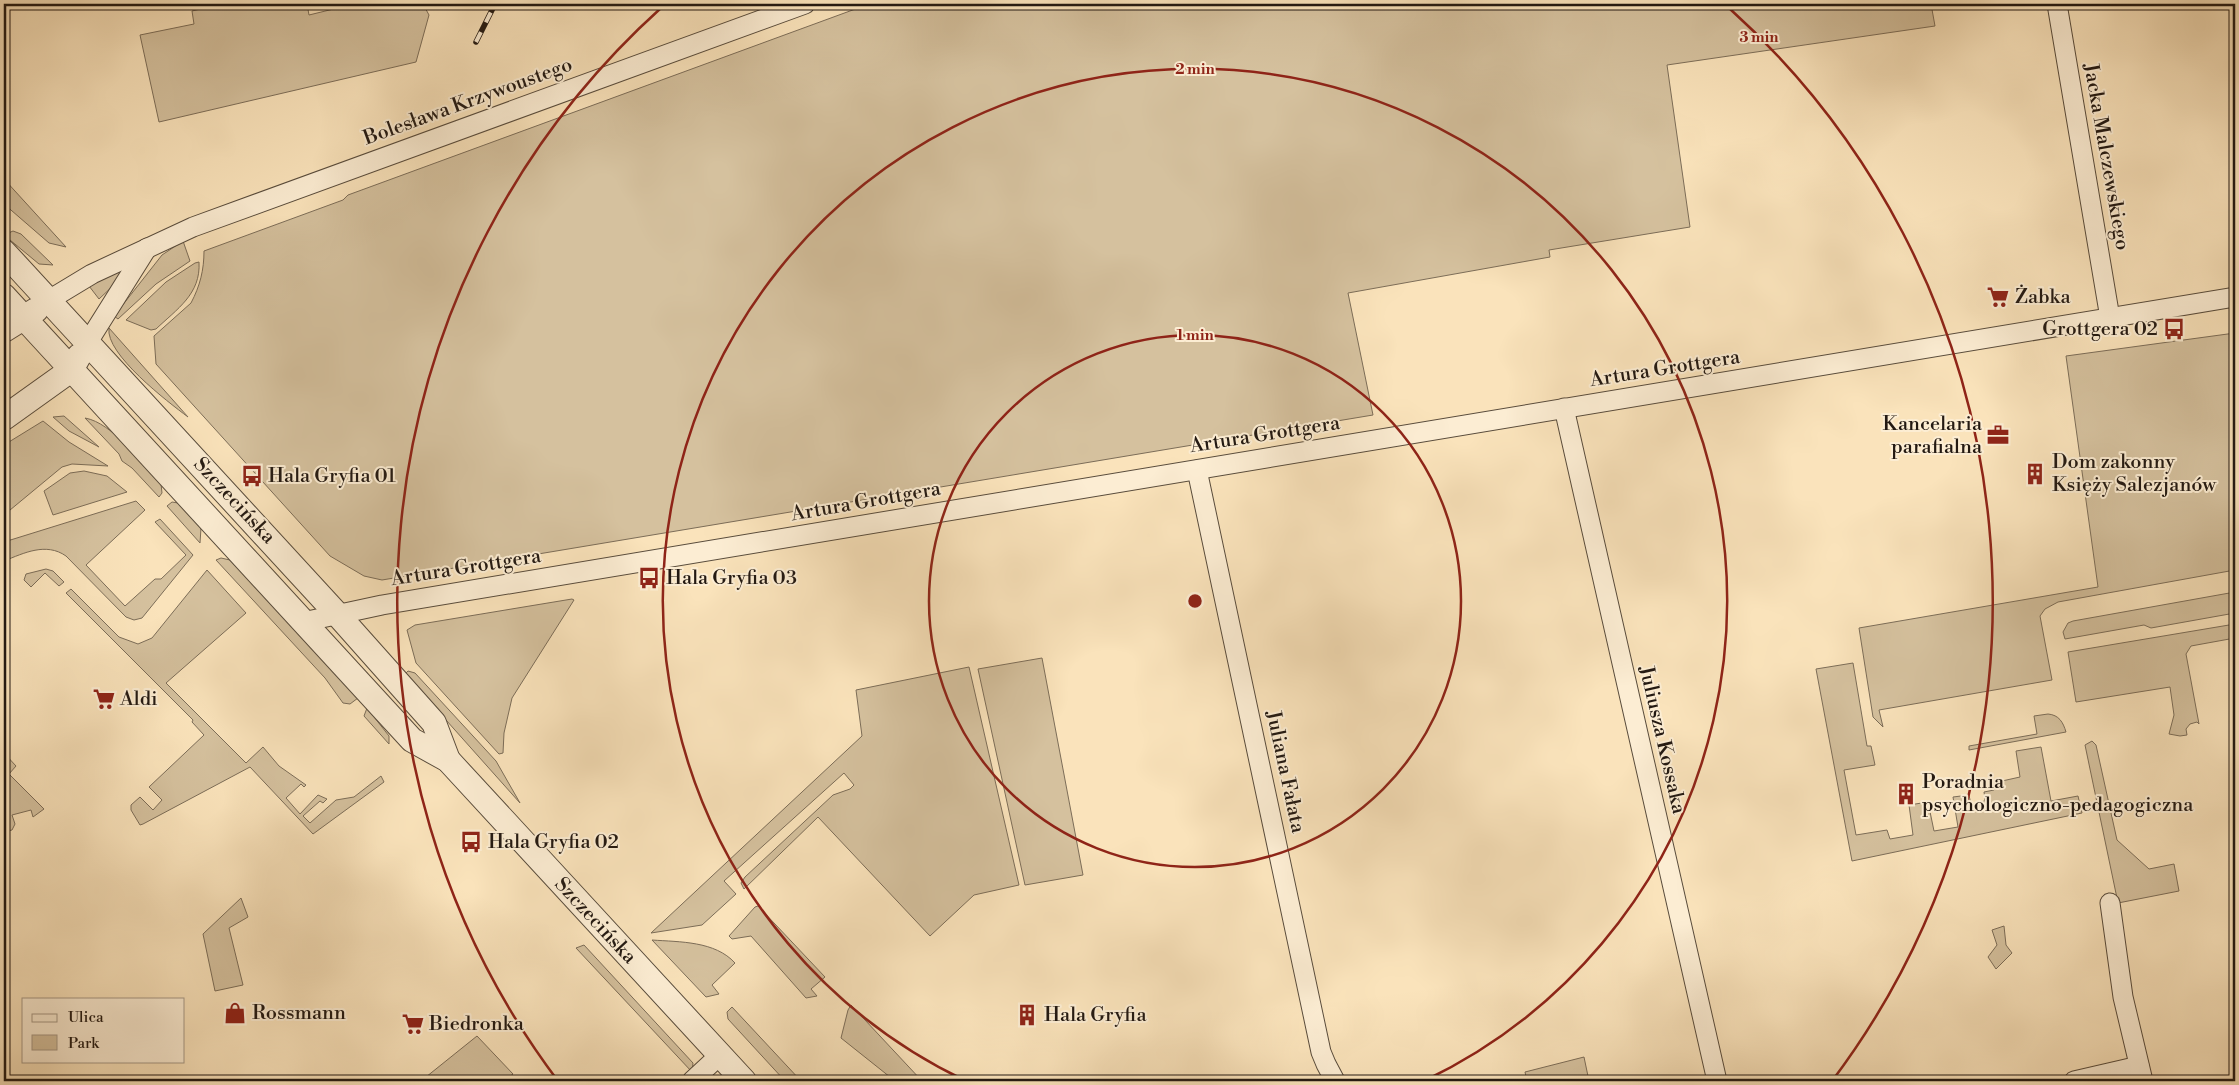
<svg xmlns="http://www.w3.org/2000/svg" width="2239" height="1085" viewBox="0 0 2239 1085" font-family="'Libre Bodoni',serif">
  <style>
    .green { fill: #d5c19e; stroke: #7c6d58 }
    .lines { fill: none; stroke-linecap: round; stroke-linejoin: round }
    .minor-casing { stroke: #594c3c; stroke-width: 21 }
    .tertiary-casing { stroke: #594c3c; stroke-width: 26 }
    .minor { stroke: #fcedd3; stroke-width: 19 }
    .tertiary { stroke: #fcedd3; stroke-width: 24 }
    .rail-casing { stroke: #231912; stroke-width: 5.5 }
    .rail { stroke: #fcedd3; stroke-width: 4; stroke-dasharray: 11; stroke-linecap: butt }
    .ring { fill: none; stroke: #8f2418; stroke-width: 2.5 }
    .labels { text-anchor: middle; dominant-baseline: central; stroke-width: 4; stroke-linejoin: round; paint-order: stroke }
    .street-label { font-size: 20px; fill: #231912; stroke: #fcedd3 }
    .poi-label { font-size: 20px; fill: #231912; stroke: #fcedd3; text-anchor: start }
    .centre { fill: #8f2418; stroke: #fcedd3; stroke-width: 2.5 }
    .ring-label { font-size: 15px; text-anchor: middle; font-weight: bold; fill: #8f2418; stroke: #fcedd3; stroke-width: 4; stroke-linejoin: round; paint-order: stroke }
  </style>
  <rect width="100%" height="100%" fill="#fae3bb"/>
  <filter id="stains"><feTurbulence type="fractalNoise" baseFrequency=".004" numOctaves="4"/><feColorMatrix values="0 0 0 0 .2 0 0 0 0 .09 0 0 0 0 .02 0 0 0 .5 -.17"/></filter>
  <radialGradient id="worn" r=".72"><stop offset=".6" stop-color="#630" stop-opacity="0"/><stop offset="1" stop-color="#630" stop-opacity=".3"/></radialGradient>
  <g class="green">
    <polygon points="221,4 307,4 309,15 354,4 423,4 429,15 416,62 159,122 140,35 194,24 192,11"/>
    <path d="M869 4H1931L1935 26 1667 65 1690 227 1549 250 1550 257 1348 293 1373 415 382 580 364 576 330 556 156 364 154 336 191 303C200 286 204 270 204 251L343 200 348 195Z"/>
    <polygon points="4,179 66,247 49,243 4,204"/>
    <polygon points="13,231 21,234 53,265 39,264 4,235"/>
    <polygon points="183,241 190,261 156,284 118,319 114,316 162,255"/>
    <path d="M199 262C201 294 177 309 156 329L151 330 126 320 166 282 195 263Z"/>
    <polygon points="122,270 115,284 99,299 89,286"/>
    <path d="M109 328 188 417C168 402 105 354 109 328Z"/>
    <polygon points="2235,333 2235,570 2058,602 2045,609 2040,616 2052,680 1879,710 1883,727 1873,717 1859,628 2098,587 2066,356"/>
    <polygon points="64,416 99,447 69,431 53,417"/>
    <path d="M85 418C113 423 141 463 161 484L162 493 159 497 132 468 122 461 119 454Z"/>
    <polygon points="43,421 69,442 108,466 72,464 62,467 4,515 4,445"/>
    <polygon points="84,471 107,476 127,492 53,515 44,491 70,473"/>
    <path d="M136 501 145 510 86 565 125 606 155 579H161L186 555 155 522 160 519 193 555 142 618 134 620 126 617 66 556C46 542 24 553 4 561V542Z"/>
    <polygon points="172,502 178,503 201,528 200,543 167,506"/>
    <polygon points="221,558 230,560 358,698 350,704 343,703 325,678 216,560"/>
    <polygon points="46,569 53,571 64,582 59,586 45,573 31,587 24,580 26,574"/>
    <polygon points="207,570 246,613 166,683 246,763 263,747 279,766 306,785 304,787 301,784 286,798 300,814 318,795 327,799 323,803 320,801 303,816 310,823 336,800 354,797 381,776 384,782 313,834 250,767 143,824 140,825 131,810 131,805 140,797 153,810 162,800 149,787 204,735 192,722 193,720 66,593 71,589 119,637 138,644 152,638"/>
    <polygon points="2235,592 2235,613 2151,628 2144,625 2065,639 2063,632 2068,623 2073,621"/>
    <polygon points="572,599 574,600 512,698 504,733 503,753 499,754 416,663 407,630 415,625"/>
    <polygon points="2235,624 2235,638 2191,646 2186,654 2199,724 2197,722 2190,724 2186,729 2187,735 2180,736 2169,734 2174,715 2170,687 2076,702 2068,652"/>
    <polygon points="1042,658 1083,875 1025,885 978,669"/>
    <polygon points="1853,663 1867,746 1871,746 1875,765 1844,770 1856,835 1887,830 1890,839 1913,835 1909,805 1928,802 1934,831 1958,827 1953,797 1969,795 1971,805 1982,805 1985,799 1984,792 1994,790 1993,783 2020,777 2016,751 2041,747 2051,801 2078,796 2082,813 1852,861 1816,669"/>
    <polygon points="969,667 1019,885 974,895 930,936 818,817 744,889 741,883 745,877 833,795 850,789 854,785 844,773 724,881 736,894 702,925 651,933 862,736 856,690"/>
    <polygon points="408,671 415,673 496,761 520,803 405,674"/>
    <polygon points="367,708 389,736 389,744 364,716"/>
    <path d="M2048 714C2059 715 2063 722 2066 732L1969 750V746L2037 734 2034 716Z"/>
    <polygon points="2092,741 2096,745 2117,840 2149,869 2174,864 2179,891 2118,903 2085,745"/>
    <polygon points="4,753 16,766 9,774 44,809 33,817 31,810 12,815 15,824 12,830 4,832"/>
    <polygon points="241,898 248,917 229,928 243,985 215,991 203,934"/>
    <polygon points="758,906 825,977 811,989 817,996 806,998 751,936 732,939 729,936 755,907"/>
    <polygon points="2004,926 2006,945 2012,953 1996,969 1988,957 1997,945 1992,930"/>
    <path d="M652 940C680 942 715 941 735 963L712 985 719 994 706 997Z"/>
    <polygon points="584,945 693,1063 692,1072 576,948"/>
    <polygon points="851,1005 922,1081 895,1081 841,1038 848,1010"/>
    <polygon points="732,1007 801,1081 785,1081 728,1019 727,1012"/>
    <polygon points="477,1036 513,1074 504,1081 421,1081"/>
    <polygon points="1584,1057 1589,1081 1527,1081 1525,1072"/>
  </g>
  <g class="lines">
    <g class="minor-casing">
      <g id="minor">
        <polyline points="2057,4 2110,318"/>
        <polyline points="49,300 92,274 193,227 805,4"/>
        <polyline points="88,342 147,248"/>
        <polyline points="1564,408 1717,1081"/>
        <polyline points="1197,470 1321,1052 1326,1064 1335,1081"/>
        <polyline points="303,622 382,605 2235,297"/>
        <polyline points="2110,903 2123,997 2143,1081"/>
        <polyline points="692,1081 720,1055"/>
        <polyline points="2074,1081 2139,1066"/>
      </g>
    </g>
    <g class="tertiary-casing">
      <g id="tertiary">
        <polyline points="4,252 337,614 434,723 448,760"/>
        <polyline points="4,296 412,740 448,760 744,1081"/>
        <polyline points="4,330 36,310"/>
        <polyline points="4,418 71,370 79,356"/>
      </g>
    </g>
    <use href="#minor" class="minor"/>
    <use href="#tertiary" class="tertiary"/>
    <g class="rail-casing">
      <polyline id="rail" points="476,42 495,4"/>
    </g>
    <use href="#rail" class="rail"/>
  </g>
  <g class="ring">
    <circle cx="1195" cy="601" r="266"/>
    <path d="M966 1081A532 532 0 1 1 1424 1081"/>
    <path d="M558 1081A798 798 0 0 1 661 8M1729 8A798 798 0 0 1 1832 1081"/>
  </g>
  <defs>
    <g id="supermarket-bare" transform="scale(1.725)"><path d="M-6-5.5h2.5l.6 2H6L4.5 2H-2.5L-4.4-4H-6ZM-1.5 3.2a1.3 1.3 0 1 0 .1 0ZM3 3.2a1.3 1.3 0 1 0 .1 0Z" fill="#8f2418" stroke="#fcedd3" stroke-width="2.5" paint-order="stroke"/></g>
    <g id="bus-bare" transform="scale(1.725)"><path d="M-5-6H5V4H4V6H2V4H-2V6H-4V4H-5ZM-3.5-4V0h7V-4ZM-3.5 1.2v1.5H-2V1.2ZM2 1.2v1.5H3.5V1.2Z" fill="#8f2418" stroke="#fcedd3" stroke-width="2.5" paint-order="stroke"/></g>
    <g id="office-bare" transform="scale(1.725)"><path d="M-6-3h4V-5.5h4V-3h4V5H-6ZM-1-4.5V-3h2v-1.5ZM-6 0V1H6V0Z" fill="#8f2418" stroke="#fcedd3" stroke-width="2.5" paint-order="stroke"/></g>
    <g id="building-bare" transform="scale(1.725)"><path d="M-4-6H4V6H1V3H-1V6H-4ZM-2.5-4.3h1.7v1.8h-1.7ZM.8-4.3h1.7v1.8H.8ZM-2.5-1h1.7V.8h-1.7ZM.8-1h1.7V.8H.8Z" fill="#8f2418" stroke="#fcedd3" stroke-width="2.5" paint-order="stroke"/></g>
    <g id="shop-bare" transform="scale(1.725)"><path d="M-5-2.5h2.3a2.7 3.5 0 0 1 5.4 0H5L5.5 6h-11ZM-1.5-2.5h3a1.5 2.3 0 0 0-3 0Z" fill="#8f2418" stroke="#fcedd3" stroke-width="2.5" paint-order="stroke"/></g>
  </defs>
  <g fill-rule="evenodd">
    <use href="#supermarket-bare" x="1998" y="297"/>
    <use href="#bus-bare" x="2174" y="329"/>
    <use href="#office-bare" x="1998" y="435"/>
    <use href="#building-bare" x="2035" y="474"/>
    <use href="#bus-bare" x="252" y="476"/>
    <use href="#bus-bare" x="649" y="578"/>
    <use href="#supermarket-bare" x="104" y="699"/>
    <use href="#building-bare" x="1906" y="794"/>
    <use href="#bus-bare" x="471" y="842"/>
    <use href="#shop-bare" x="235" y="1013"/>
    <use href="#building-bare" x="1027" y="1015"/>
    <use href="#supermarket-bare" x="413" y="1024"/>
  </g>
  <g class="labels">
    <g class="street-label">
      <text transform="translate(468 102) rotate(-20)">Bolesława Krzywoustego</text>
      <text transform="translate(2106 157) rotate(80)">Jacka Malczewskiego</text>
      <text transform="translate(1665 369) rotate(-9)">Artura Grottgera</text>
      <text transform="translate(1265 435) rotate(-9)">Artura Grottgera</text>
      <text transform="translate(234 501) rotate(47)">Szczecińska</text>
      <text transform="translate(866 502) rotate(-10)">Artura Grottgera</text>
      <text transform="translate(466 568) rotate(-9)">Artura Grottgera</text>
      <text transform="translate(1662 740) rotate(77)">Juliusza Kossaka</text>
      <text transform="translate(1285 772) rotate(78)">Juliana Fałata</text>
      <text transform="translate(595 921) rotate(47)">Szczecińska</text>
    </g>
    <g class="poi-label">
      <text x="2015" y="297">Żabka</text>
      <text x="2158" y="329" text-anchor="end">Grottgera 02</text>
      <text x="1982" y="424" text-anchor="end">Kancelaria<tspan x="1982" dy="23">parafialna</tspan></text>
      <text x="2052" y="462">Dom zakonny<tspan x="2052" dy="23">Księży Salezjanów</tspan></text>
      <text x="268" y="476">Hala Gryfia 01</text>
      <text x="666" y="578">Hala Gryfia 03</text>
      <text x="120" y="699">Aldi</text>
      <text x="1922" y="782">Poradnia<tspan x="1922" dy="23">psychologiczno-pedagogiczna</tspan></text>
      <text x="488" y="842">Hala Gryfia 02</text>
      <text x="252" y="1013">Rossmann</text>
      <text x="1044" y="1015">Hala Gryfia</text>
      <text x="429" y="1024">Biedronka</text>
    </g>
  </g>
  <circle cx="1195" cy="601" r="8" class="centre"/>
  <g class="ring-label">
    <text x="1759" y="42">3 min</text>
    <text x="1195" y="74">2 min</text>
    <text x="1195" y="340">1 min</text>
  </g>
  <rect width="2239" height="1085" fill="none" stroke="#fae3bb" stroke-width="20"/>
  <rect x="5" y="5" width="2229" height="1075" fill="none" stroke="#231912" stroke-width="2.5"/>
  <rect x="10" y="10" width="2219" height="1065" fill="none" stroke="#231912"/>
  <rect x="22" y="998" width="162" height="65" fill="#fcedd3" stroke="#a59886"/>
  <rect x="32" y="1014" width="25" height="8" fill="#fcedd3" stroke="#a59886"/>
  <text x="68" y="1022" font-size="15" fill="#231912">Ulica</text>
  <rect x="32" y="1035" width="25" height="15" fill="#d5c19e" stroke="#a59886"/>
  <text x="68" y="1048" font-size="15" fill="#231912">Park</text>
  <rect width="100%" height="100%" filter="url(#stains)"/>
  <rect width="100%" height="100%" fill="url(#worn)"/>
</svg>
